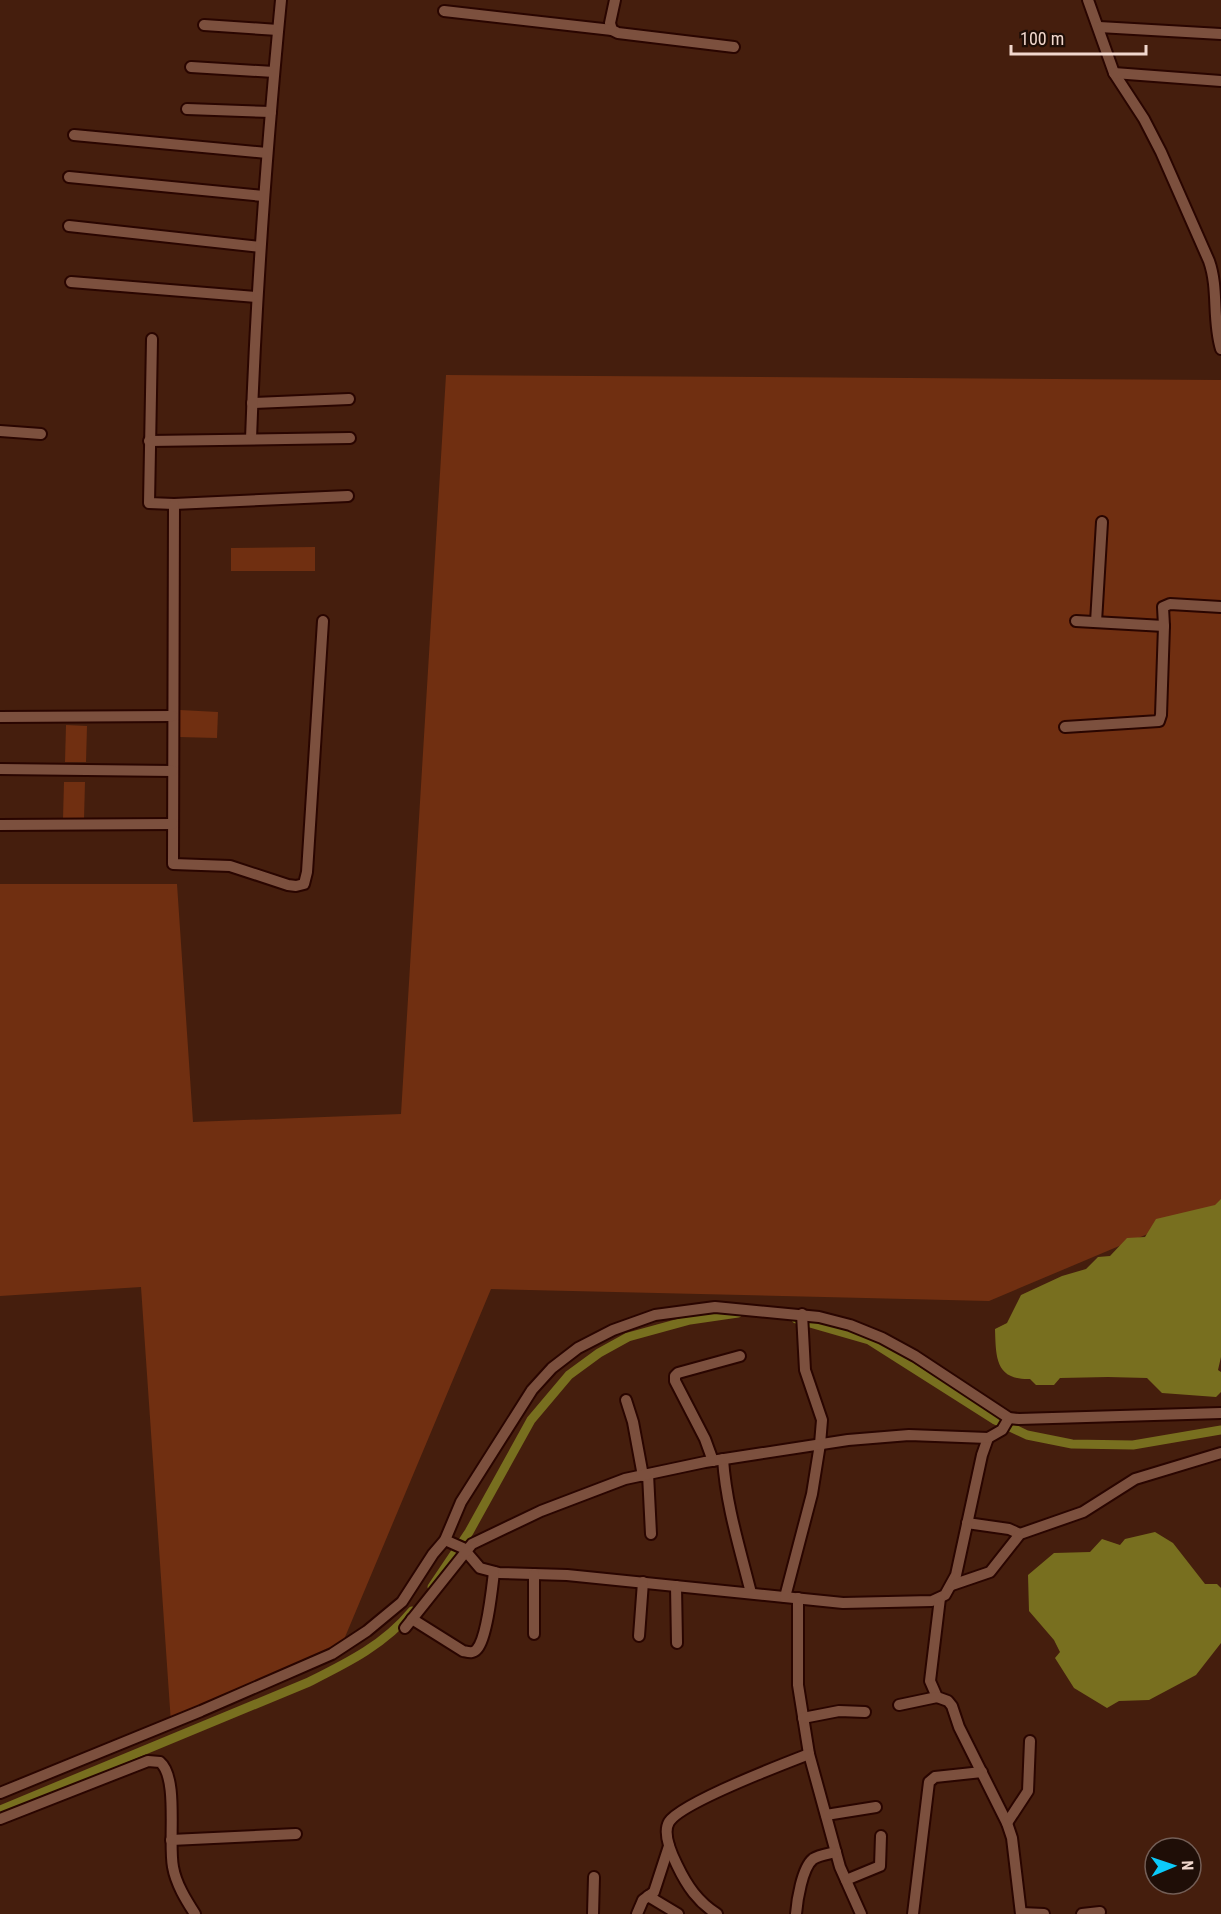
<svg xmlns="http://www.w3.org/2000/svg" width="1221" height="1914" viewBox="0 0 1221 1914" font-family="'Roboto Condensed',sans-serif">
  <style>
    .green { fill: #702f11 }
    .water { fill: #786f1f }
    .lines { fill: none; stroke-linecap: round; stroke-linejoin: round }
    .canal { stroke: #786f1f; stroke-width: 9 }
    .street-casing { stroke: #290500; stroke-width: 14 }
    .street { stroke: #7c503e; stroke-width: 10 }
  </style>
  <rect width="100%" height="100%" fill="#451e0d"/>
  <g class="green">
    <polygon points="446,375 1221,380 1221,1203 989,1301 491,1289 340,1649 171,1723 141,1287 0,1296 0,884 177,884 193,1122 401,1114"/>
    <polygon points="315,547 315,571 231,571 231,548"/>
    <polygon points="180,710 218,712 217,738 179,737"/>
    <polygon points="66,725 87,726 86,762 65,762"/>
    <polygon points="64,782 85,782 84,819 63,819"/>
  </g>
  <g class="water">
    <path d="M1221 1199V1357L1218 1370 1221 1372V1392L1216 1397 1162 1393 1147 1378 1108 1377 1060 1378 1054 1385H1036L1030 1379C995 1380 996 1357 995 1329L1007 1323 1021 1295 1062 1276 1086 1269 1098 1257 1110 1256 1127 1238 1145 1237 1156 1219 1215 1205Z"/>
    <polygon points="1155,1532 1173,1543 1205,1584 1217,1584 1221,1588 1221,1643 1196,1675 1149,1700 1119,1701 1107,1708 1074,1688 1055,1658 1060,1652 1054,1640 1029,1611 1028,1575 1054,1553 1090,1552 1102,1539 1120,1545 1125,1539"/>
  </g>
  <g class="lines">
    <g class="canal">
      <polyline points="796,1319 869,1340 995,1420 1027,1435 1072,1444 1133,1445 1221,1430"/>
      <polyline points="432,1587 469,1532 531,1420 569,1375 599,1353 628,1337 690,1320 738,1313"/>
      <path d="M0 1810 309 1682C347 1663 384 1645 412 1611"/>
    </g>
    <g class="street-casing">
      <g id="street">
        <polyline points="615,0 610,23 612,30 618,33 734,47"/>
        <path d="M1088 0 1114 73 1144 119 1161 152 1209 261C1219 289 1212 320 1221 349"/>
        <polyline points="444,11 612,30"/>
        <polyline points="204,25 278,30"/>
        <polyline points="1099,27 1221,34"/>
        <polyline points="191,67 274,72"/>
        <polyline points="1114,73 1221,81"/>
        <polyline points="187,109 271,112"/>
        <polyline points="74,135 267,153"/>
        <polyline points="69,177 263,196"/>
        <polyline points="69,226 260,247"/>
        <polyline points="71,282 257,297"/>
        <polyline points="152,339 149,503 174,504 348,496"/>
        <polyline points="252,403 349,399"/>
        <polyline points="0,431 41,434"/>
        <path d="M251 439C256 292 267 146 281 0"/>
        <polyline points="149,441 350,438"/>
        <polyline points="174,504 173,864 230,866 288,885 296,886 304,884 307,872 323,621"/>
        <polyline points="1076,621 1164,626"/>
        <polyline points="1096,622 1102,522"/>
        <polyline points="0,717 173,716"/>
        <polyline points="1065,727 1159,721 1161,715 1164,626 1163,607 1170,604 1221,607"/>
        <polyline points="0,769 173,771"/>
        <polyline points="0,825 173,824"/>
        <polyline points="626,1400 633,1422 643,1476"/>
        <path d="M723 1459C726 1505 740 1549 751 1593"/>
        <polyline points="713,1461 705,1439 675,1381 675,1376 678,1373 740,1356"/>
        <polyline points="648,1474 651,1534"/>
        <polyline points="967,1523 1009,1529 1020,1534"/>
        <polyline points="445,1540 463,1548 480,1568 499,1573 567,1575 843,1603 932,1601 945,1595 956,1575 982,1455 988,1438"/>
        <polyline points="534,1574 534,1634"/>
        <polyline points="952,1585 990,1572 1020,1534 1083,1512 1135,1479 1221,1453"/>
        <polyline points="676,1586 677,1643"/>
        <polyline points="785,1597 812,1494 820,1444 822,1420 805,1370 802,1314"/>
        <polyline points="798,1598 798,1685 809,1754 840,1867 861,1914"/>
        <polyline points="940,1598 930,1681 937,1697 948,1701 952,1706 959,1727 1007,1823 1012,1838 1021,1914"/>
        <path d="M412 1619 463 1651C468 1652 473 1654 477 1649 487 1638 492 1589 494 1572"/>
        <polyline points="405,1628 472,1544 541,1511 625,1479 705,1462 848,1440 909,1435 988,1438 1002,1430 1009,1418"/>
        <polyline points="639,1636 643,1582"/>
        <polyline points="899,1705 937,1697"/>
        <polyline points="803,1718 839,1711 865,1712"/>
        <polyline points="0,1793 201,1711 332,1654 367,1631 402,1602 433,1554 445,1540 461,1502 532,1390 552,1368 578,1348 613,1330 655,1315 715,1307 819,1317 850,1325 882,1338 915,1356 1009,1418 1019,1419 1221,1413"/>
        <polyline points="826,1815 876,1807"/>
        <path d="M0 1819 148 1761 160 1762C179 1778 168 1842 173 1867 176 1884 186 1900 195 1914"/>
        <polyline points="1007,1823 1028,1791 1030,1741"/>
        <polyline points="171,1840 296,1834"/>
        <polyline points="846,1880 880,1866 881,1836"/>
        <polyline points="648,1896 678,1914"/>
        <polyline points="1021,1913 1044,1914"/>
        <polyline points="593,1914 594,1877"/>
        <polyline points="637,1914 643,1900 654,1892 669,1846"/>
        <path d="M717 1914C698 1902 687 1886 677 1865 672 1855 662 1834 669 1822 681 1803 783 1764 809 1754"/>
        <path d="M796 1914C797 1901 802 1868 813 1859 819 1855 828 1854 836 1852"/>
        <polyline points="913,1914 929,1782 935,1777 982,1772"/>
        <polyline points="1082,1914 1100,1912"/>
      </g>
    </g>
    <use href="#street" class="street"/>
  </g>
  <g transform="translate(1173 1866) rotate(88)"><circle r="28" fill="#1f0e07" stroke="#735e56" stroke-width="1.5"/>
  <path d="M0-4.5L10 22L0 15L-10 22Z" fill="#0ccafa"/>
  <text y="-9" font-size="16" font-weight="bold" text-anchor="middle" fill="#f1d7cd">N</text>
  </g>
  <path d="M1011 45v9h135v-9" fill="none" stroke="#f1d7cd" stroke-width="3"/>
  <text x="1020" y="45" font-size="18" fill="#f1d7cd" stroke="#1f0e07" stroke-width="4.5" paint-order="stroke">100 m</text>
</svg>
